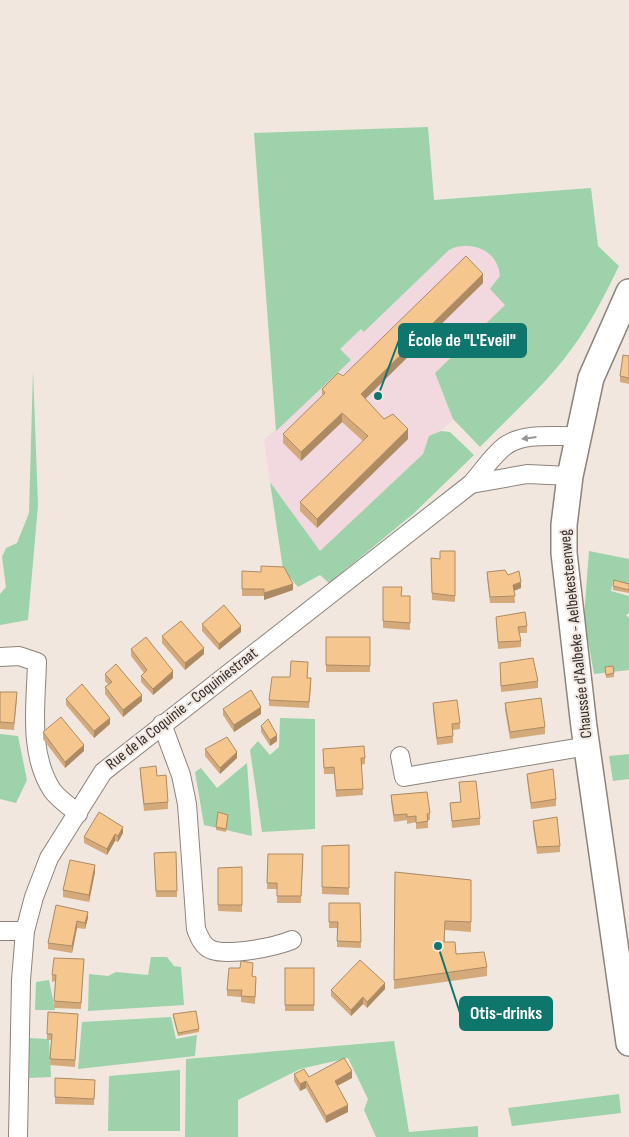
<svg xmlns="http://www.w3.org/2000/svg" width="629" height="1137" viewBox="0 0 629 1137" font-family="'Sofia Sans Condensed',sans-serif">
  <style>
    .education { fill: #f2d8df }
    .green { fill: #9dd2aa }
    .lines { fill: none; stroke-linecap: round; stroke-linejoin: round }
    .street-casing { stroke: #8c847c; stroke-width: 20 }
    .secondary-casing { stroke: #8c847c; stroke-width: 28 }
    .street { stroke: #fff; stroke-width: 18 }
    .secondary { stroke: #fff; stroke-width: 25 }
    .wall { fill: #d4aa7b }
    .shaded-wall { fill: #ac8b64 }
    .building { fill: #f6c68f; stroke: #ac8b64 }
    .oneway { fill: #989695 }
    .labels { text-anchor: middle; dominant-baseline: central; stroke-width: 4; stroke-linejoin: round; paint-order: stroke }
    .street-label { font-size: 16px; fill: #322e2b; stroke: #f1e7df }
    .leader { fill: none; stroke: #0f766e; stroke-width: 2 }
    .callout-dot { fill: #0f766e; stroke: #f1e7df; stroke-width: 2 }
    .callout { fill: #0f766e; stroke: #0f766e; stroke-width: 2 }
    .callout-label { font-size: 18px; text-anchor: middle; font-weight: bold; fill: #fff }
  </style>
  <rect width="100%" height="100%" fill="#f1e7df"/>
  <polygon class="education" points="466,244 477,246 488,253 495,262 500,271 500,276 497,281 505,305 435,373 453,419 441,431 429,436 423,454 320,551 270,482 264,440 351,360 340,349 361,328 365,332 449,250"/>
  <g class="green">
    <path d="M428 127 434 200 591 188 598 246 619 266C607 290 595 315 580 337 553 378 514 412 480 447L453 419 435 373 505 305 490 289 500 276C498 250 470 239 449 250L364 332 361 329 340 349 351 360 276 431 254 133Z"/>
    <polygon points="33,370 38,505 28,620 0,625 0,594 6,587 2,557 6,548 17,543 29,513"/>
    <polygon points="441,431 450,432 474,455 413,514 329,583 320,575 298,587 283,569 270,482 320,551 423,454 429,436"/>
    <polygon points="589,551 629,559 629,585 613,581 611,591 629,596 629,613 626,615 629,618 629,670 594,674 584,617"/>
    <polygon points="280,718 315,719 315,829 262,832 250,750 258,741 270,755 279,747"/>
    <polygon points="0,734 18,736 27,780 16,803 0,799"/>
    <polygon points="629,754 629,779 613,781 609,756"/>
    <polygon points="247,763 252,836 204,825 195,772 201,768 217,788"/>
    <polygon points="151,957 167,957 174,966 181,967 184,1005 88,1011 89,974 108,976 116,972 148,975"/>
    <polygon points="49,980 55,1010 35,1010 36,982"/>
    <polygon points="171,1017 176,1039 197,1035 195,1056 78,1069 82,1022"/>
    <polygon points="29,1038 49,1039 51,1077 28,1078"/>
    <polygon points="394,1041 409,1132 478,1126 478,1137 376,1137 364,1110 368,1099 348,1058 300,1069 238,1100 238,1137 185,1137 186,1059"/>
    <polygon points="180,1070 180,1131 108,1131 109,1076"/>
    <polygon points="619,1094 621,1113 512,1126 508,1108"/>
  </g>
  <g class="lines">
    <g class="street-casing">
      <g id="street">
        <polyline points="471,484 527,474 570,476"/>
        <path d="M0 657 19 656 37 662C36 704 28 753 52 790 58 799 70 806 78 814"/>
        <path d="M162 724 181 775 187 804 196 929C199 937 203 947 212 950 230 956 275 947 292 940"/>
        <polyline points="400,756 404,777 588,746"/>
        <polyline points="0,931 25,931"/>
        <path d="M18 1137 21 980 25 931 34 897 49 858 103 772 471 484C482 472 492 456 505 446 524 432 555 437 578 436"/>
      </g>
    </g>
    <g class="secondary-casing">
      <polyline id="secondary" points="629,292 591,378 570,476 564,525 564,553 584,727 629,1043"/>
    </g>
    <use href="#street" class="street"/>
    <use href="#secondary" class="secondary"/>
  </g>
  <g class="wall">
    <polygon points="483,283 365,399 384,419 408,439 317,528 300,511 300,502 363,441 342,422 301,461 283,443 283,434 322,396 322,389 343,376"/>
    <polygon points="629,356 629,384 620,382 620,376"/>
    <polygon points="455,551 455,602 432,600 431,558 440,559"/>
    <polygon points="242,571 261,572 293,590 264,600 264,596 242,596"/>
    <polygon points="487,572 521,588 514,591 515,603 490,603 487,578"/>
    <polygon points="629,584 629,593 613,590 613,586"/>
    <polygon points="383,587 402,596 410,596 410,630 383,628"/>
    <polygon points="496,617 527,626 527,633 519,633 521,641 521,647 498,649"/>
    <polygon points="202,624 241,632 219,650 202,631"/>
    <polygon points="162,636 204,654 185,670 162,643"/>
    <rect x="326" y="637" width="44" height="35"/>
    <polygon points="131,649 173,678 153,695 141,682 141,676 144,673 131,656"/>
    <polygon points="500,663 538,681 538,688 501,692"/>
    <polygon points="605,667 614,673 614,677 606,678"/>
    <polygon points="308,669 307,678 311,685 309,708 269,706 269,700 290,677"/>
    <polygon points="105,674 142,701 123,717 105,694 105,687 108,684 105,681"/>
    <polygon points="0,692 17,698 14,730 0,729"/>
    <polygon points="66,699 110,724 94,738 66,705"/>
    <polygon points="433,703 460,723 460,729 453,730 453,743 437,745 433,710"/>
    <polygon points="505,703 545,727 545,734 510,739 505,710"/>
    <polygon points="223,709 261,714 234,732 223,715"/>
    <polygon points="261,726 277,741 270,746 261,732"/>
    <polygon points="43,732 84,751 65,768 43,739"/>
    <polygon points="205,749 237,758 220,774 205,756"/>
    <polygon points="323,749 365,758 365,764 361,765 363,795 336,797 334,774 324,774"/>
    <polygon points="140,768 157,776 168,802 168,809 144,811 140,774"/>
    <polygon points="527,774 556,799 556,806 531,809 527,780"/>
    <polygon points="459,782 480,818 480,825 452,828 450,803 461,802"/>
    <polygon points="391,795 430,813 430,820 428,820 428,828 416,829 416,822 407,824 407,820 394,822 391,801"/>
    <polygon points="228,818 226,832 216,830 216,827"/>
    <polygon points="533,821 560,846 560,852 537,854 533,827"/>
    <polygon points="123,833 118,842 115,841 107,855 84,843 84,837"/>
    <polygon points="349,845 349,895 322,894 322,846"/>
    <polygon points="176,852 177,897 156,897 154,860"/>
    <polygon points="268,854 303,854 301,903 277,903 277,889 267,889"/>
    <polygon points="242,867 242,912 218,911 218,868"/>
    <polygon points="95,872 89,902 63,897 63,890"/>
    <polygon points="395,872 471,880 471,932 445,930 445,942 456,954 487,967 487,976 394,989"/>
    <polygon points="329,903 360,903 361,948 337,947 337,928 329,928"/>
    <polygon points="56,905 88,918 85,929 77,928 72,953 48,949 48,943"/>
    <polygon points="84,959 81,1009 54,1008 55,981 52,982 52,975"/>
    <rect x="285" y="968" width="29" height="43"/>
    <polygon points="253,976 256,983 255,1004 241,1002 241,997 227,996 227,990"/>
    <polygon points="385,989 367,1008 363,1004 351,1016 331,996 331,990"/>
    <polygon points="78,1014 75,1067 50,1065 51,1040 47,1040 47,1034"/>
    <polygon points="173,1014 199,1029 199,1032 178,1036 173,1017"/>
    <polygon points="294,1074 309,1077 352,1078 337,1086 348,1112 326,1123 306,1088 300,1091 294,1081"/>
    <polygon points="55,1078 95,1080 94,1105 55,1104"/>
  </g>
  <g class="shaded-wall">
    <polygon points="483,274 483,283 361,403 361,394"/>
    <polygon points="342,413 342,422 301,461 301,452"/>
    <polygon points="408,429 408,439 317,528 317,519"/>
    <polygon points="521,582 521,588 513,591 513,585"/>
    <polygon points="293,584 293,590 264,600 264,593"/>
    <polygon points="241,626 241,632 219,650 219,644"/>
    <polygon points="204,648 204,654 185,670 185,663"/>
    <polygon points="173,671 173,678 153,695 153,689"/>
    <polygon points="142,695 142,701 123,717 123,710"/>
    <polygon points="261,707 261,714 234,732 234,725"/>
    <polygon points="110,718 110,724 94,738 94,731"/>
    <polygon points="277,735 277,741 270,746 270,740"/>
    <polygon points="84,745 84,751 65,768 65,762"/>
    <polygon points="237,752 237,758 220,774 220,768"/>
    <polygon points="123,827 123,833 118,842 118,836"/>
    <polygon points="115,834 115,841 107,855 107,849"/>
    <polygon points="95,865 95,872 89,902 89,895"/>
    <polygon points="88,912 88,918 85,929 85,923"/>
    <polygon points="77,921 77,928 72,953 72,946"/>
    <polygon points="385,983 385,989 367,1008 367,1002"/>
    <polygon points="363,997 363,1004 351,1016 351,1010"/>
    <polygon points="352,1071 352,1078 335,1087 335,1081"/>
    <polygon points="306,1081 306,1088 300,1091 300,1084"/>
    <polygon points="348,1105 348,1112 326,1123 326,1116"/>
  </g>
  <g class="building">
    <polygon points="466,256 483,274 361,394 384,419 393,414 408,429 317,519 300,502 368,436 342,413 301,452 283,434 325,393 322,389 338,373 343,376"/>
    <polygon points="623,355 629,356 629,378 620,376"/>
    <polygon points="440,551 455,551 455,596 432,593 431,558 440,559"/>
    <polygon points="261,566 284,567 293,584 264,593 264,589 242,589 242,571 261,572"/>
    <polygon points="505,570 508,575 519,571 521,582 513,585 515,596 490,597 487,572"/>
    <polygon points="614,580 629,584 629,590 613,586"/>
    <polygon points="383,587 402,587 401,596 410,596 410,623 383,621"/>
    <polygon points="224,605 241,626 219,644 202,624"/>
    <polygon points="525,612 527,626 518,627 521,641 498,642 496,617"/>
    <polygon points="181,621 204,648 185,663 162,636"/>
    <polygon points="146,637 173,671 153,689 141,676 147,670 131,649"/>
    <polygon points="326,637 370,637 370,666 326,665"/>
    <polygon points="533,658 538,681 501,686 500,663"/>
    <polygon points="291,661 308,662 307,678 311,678 309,702 269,700 272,677 290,677"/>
    <polygon points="116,664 142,695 123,710 105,687 112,682 105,674"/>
    <polygon points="613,666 614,673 606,675 605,667"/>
    <polygon points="82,684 110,718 94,731 66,699"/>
    <polygon points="251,690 261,707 234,725 223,709"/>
    <polygon points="0,692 17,692 14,723 0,722"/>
    <polygon points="541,698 545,727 510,732 505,703"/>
    <polygon points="457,700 460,723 452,724 453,736 437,738 433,703"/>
    <polygon points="61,717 84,745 65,762 43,732"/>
    <polygon points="268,719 277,735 270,740 261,726"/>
    <polygon points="227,737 237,752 220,768 205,749"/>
    <polygon points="364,746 365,758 361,758 363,789 336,790 334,767 324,768 323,749"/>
    <polygon points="156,766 157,776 166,775 168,802 144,804 140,768"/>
    <polygon points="553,769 556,799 531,803 527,774"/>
    <polygon points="476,781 480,818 452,821 450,803 461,802 459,782"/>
    <polygon points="427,792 430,813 427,814 428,821 416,823 416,816 407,817 407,814 394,815 391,795"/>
    <polygon points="99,812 123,827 118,836 115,834 107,849 84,837"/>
    <polygon points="218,812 228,815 226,829 216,827"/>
    <polygon points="557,817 560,846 537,847 533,821"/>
    <polygon points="349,845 349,888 322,887 322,846"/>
    <polygon points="176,852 177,891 156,891 154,853"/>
    <polygon points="268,854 303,854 301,896 277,896 277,883 267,883"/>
    <polygon points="70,860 95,865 89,895 63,890"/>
    <polygon points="242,867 242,905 218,905 218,868"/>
    <polygon points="395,872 471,880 471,922 445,921 444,942 455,942 456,954 484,952 487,967 394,980"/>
    <polygon points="329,903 360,903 361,942 337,941 338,922 329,922"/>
    <polygon points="56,905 88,912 85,923 77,921 72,946 48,943"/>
    <polygon points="54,958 84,959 81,1003 54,1001 56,975 52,975"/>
    <polygon points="360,960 385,983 367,1002 363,997 351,1010 331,990"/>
    <polygon points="241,961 253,963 252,976 256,977 255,997 241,996 242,990 227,990 229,968 240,968"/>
    <rect x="285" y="968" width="29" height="37"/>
    <polygon points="196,1011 199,1029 178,1033 173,1014"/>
    <polygon points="48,1012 78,1014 75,1060 50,1059 52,1034 47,1034"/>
    <polygon points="344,1058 352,1071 335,1081 348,1105 326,1116 306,1081 300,1084 294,1074 304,1069 309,1077"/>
    <polygon points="55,1078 95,1080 94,1099 55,1097"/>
  </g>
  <defs><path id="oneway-solid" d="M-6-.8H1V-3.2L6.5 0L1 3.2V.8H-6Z" transform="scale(1.25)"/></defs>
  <use class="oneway" href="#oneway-solid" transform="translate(529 438) rotate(173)"/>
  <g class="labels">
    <g class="street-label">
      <text transform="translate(576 634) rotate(-96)">Chaussée d'Aalbeke - Aelbekesteenweg</text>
      <text transform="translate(182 709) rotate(-38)">Rue de la Coquinie - Coquiniestraat</text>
    </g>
  </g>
  <path class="leader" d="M378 396L399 340M438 946L460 1013"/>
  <g class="callout-dot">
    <circle cx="378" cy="396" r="5"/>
    <circle cx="438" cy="946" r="5"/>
  </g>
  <g class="callout">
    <rect x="399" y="324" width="127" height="33" rx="5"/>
    <rect x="460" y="997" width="92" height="33" rx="5"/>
  </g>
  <g class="callout-label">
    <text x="462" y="346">École de "L'Eveil"</text>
    <text x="506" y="1019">Otis-drinks</text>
  </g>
</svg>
